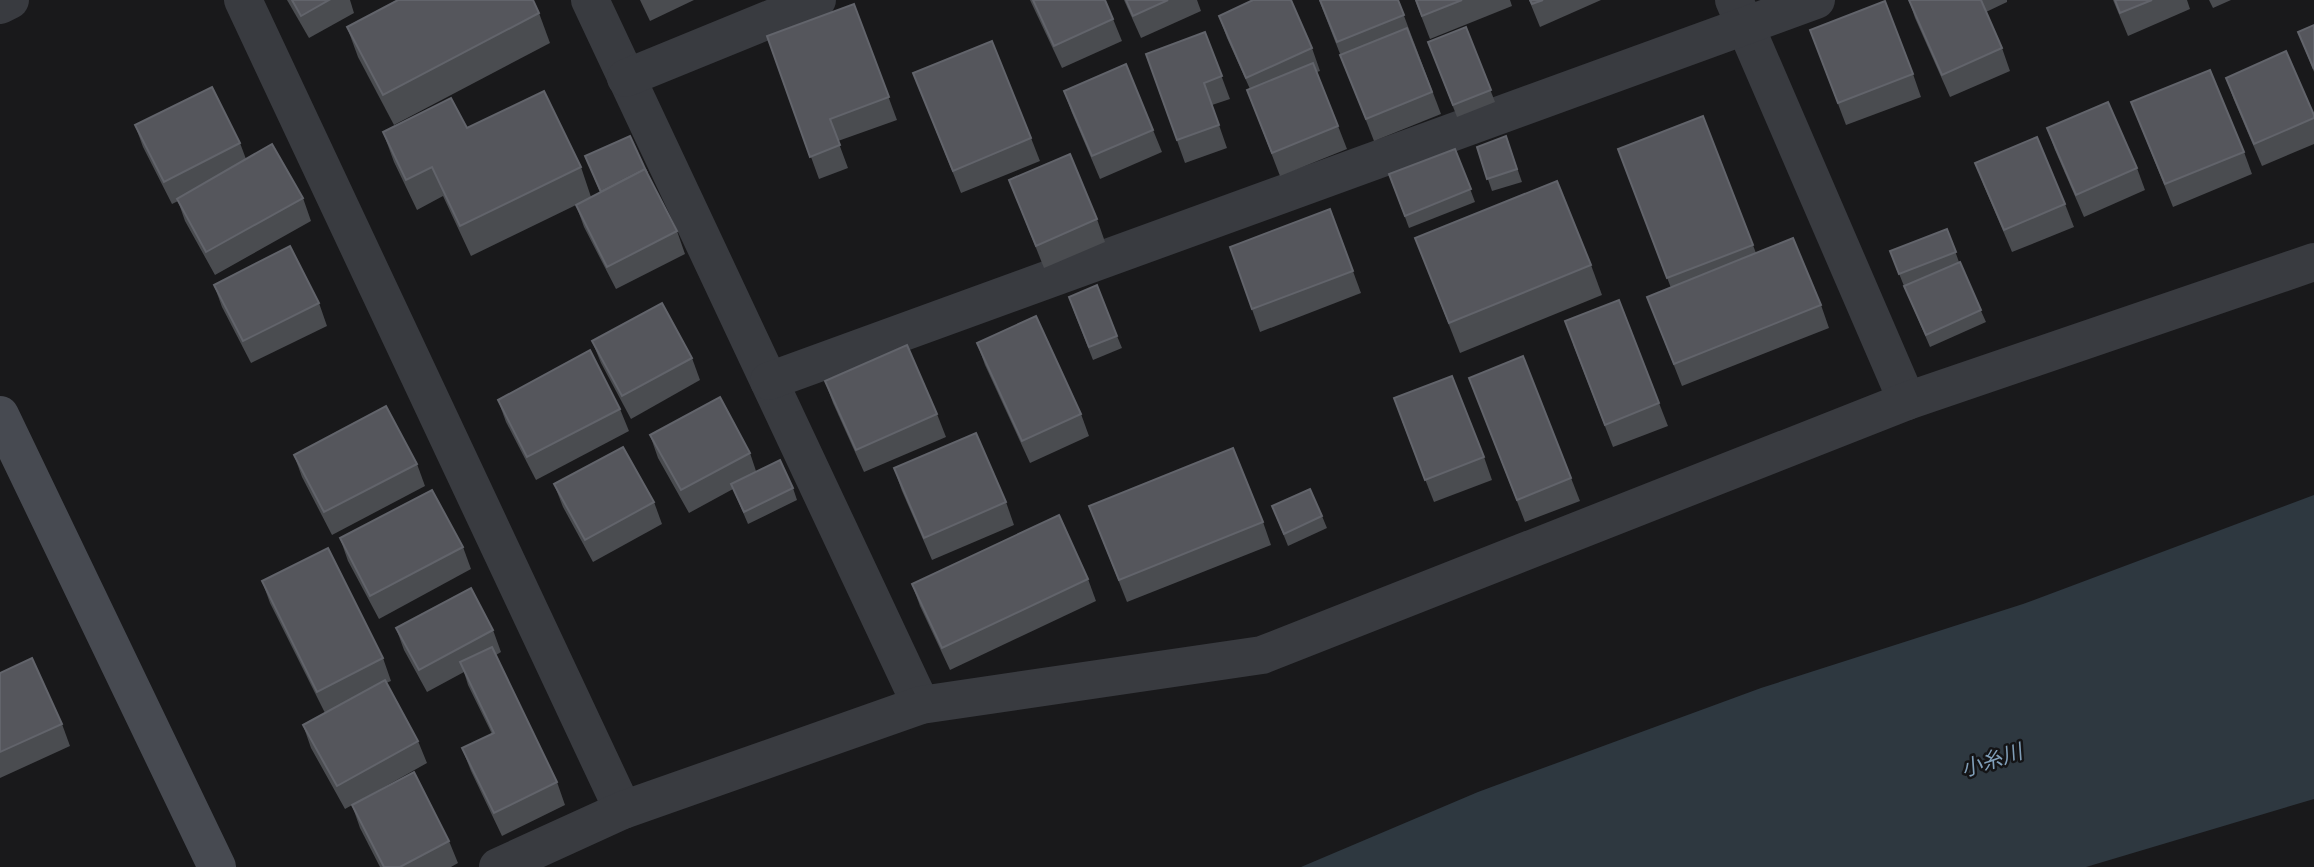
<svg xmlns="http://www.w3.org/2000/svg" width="2314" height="867" viewBox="0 0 2314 867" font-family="Overpass,'Noto Sans JP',sans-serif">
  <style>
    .water { fill: #2e3840 }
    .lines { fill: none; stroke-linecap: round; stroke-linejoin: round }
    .street { stroke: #393b40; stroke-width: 38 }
    .secondary { stroke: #474a51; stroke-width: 38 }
    .wall { fill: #4a4c50 }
    .building { fill: #55565c; stroke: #62646b; stroke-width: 2 }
    .labels { text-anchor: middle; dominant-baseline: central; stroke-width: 5; stroke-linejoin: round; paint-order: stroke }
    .water-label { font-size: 21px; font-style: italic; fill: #809eb8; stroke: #141416 }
  </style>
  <rect width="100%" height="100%" fill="#19191b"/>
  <polygon class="water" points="2314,495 2314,799 2086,867 1301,867 1478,792 1761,688 2023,604"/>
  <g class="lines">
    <g class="street">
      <polyline points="243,0 623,810"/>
      <polyline points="590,0 921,705"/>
      <polyline points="1734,0 1907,401"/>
      <polyline points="0,5 10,0"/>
      <polyline points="626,78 817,0"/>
      <polyline points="769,381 1816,0"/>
      <polyline points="498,867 623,810 921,705 1262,655 1907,401 2314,262"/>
    </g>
    <polyline class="secondary" points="0,415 217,867"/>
  </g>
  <g class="wall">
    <polygon points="287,0 350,0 354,13 309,38"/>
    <polygon points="640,0 694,0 650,21"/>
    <polygon points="1030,0 1105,0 1113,19 1122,41 1062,68"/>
    <polygon points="1124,0 1197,0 1201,11 1141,38"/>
    <polygon points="1319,0 1398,0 1441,114 1374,141"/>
    <polygon points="1415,0 1510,0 1512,6 1430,39"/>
    <polygon points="1529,0 1601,0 1540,27"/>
    <polygon points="1909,0 2007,0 2007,2 1986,12 2002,48 2010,71 1950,97 1915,18"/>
    <polygon points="2113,0 2187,0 2190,9 2128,36"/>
    <polygon points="2209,0 2231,0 2213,8"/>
    <polygon points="854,4 897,120 838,141 848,168 819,179 767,36"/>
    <polygon points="539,13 550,43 394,125 358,57 347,27"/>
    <polygon points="1219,16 1312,48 1320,71 1317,72 1347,149 1280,176 1247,90 1250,89 1227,38"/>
    <polygon points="2314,25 2314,72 2298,32"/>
    <polygon points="1466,27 1495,102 1457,117 1428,42"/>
    <polygon points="1810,30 1913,74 1921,97 1846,125"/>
    <polygon points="1205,32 1230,99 1212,105 1227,148 1185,163 1146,54"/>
    <polygon points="913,73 1031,138 1040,161 961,193"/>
    <polygon points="2226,78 2314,115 2314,144 2262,166 2234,100"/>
    <polygon points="1064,91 1153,130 1162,152 1100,179 1072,113"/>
    <polygon points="2131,102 2244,152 2252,174 2173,207"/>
    <polygon points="1703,116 1756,253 1821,305 1829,328 1682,386 1647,297 1671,288 1618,149"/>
    <polygon points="135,125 240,143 246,159 303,198 311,221 215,275 185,221 178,201 172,204 143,147"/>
    <polygon points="467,128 581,167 591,197 600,192 585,156 648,174 677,231 685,254 616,289 584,227 576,205 471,256 443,196 417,210 394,162 383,132"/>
    <polygon points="2047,128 2137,168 2145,190 2084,217 2055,150"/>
    <polygon points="1506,136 1522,182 1492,191 1477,147"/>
    <polygon points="1455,149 1475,202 1409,228 1389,174"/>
    <polygon points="1975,163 2065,204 2074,227 2012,252 1984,186"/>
    <polygon points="1009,180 1097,219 1105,242 1044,268"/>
    <polygon points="1330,209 1361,293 1260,332 1230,247"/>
    <polygon points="1947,229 1959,262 1986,322 1930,347 1904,286 1912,283 1904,286 1890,251"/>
    <polygon points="1415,238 1591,265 1602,295 1460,353"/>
    <polygon points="214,285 319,303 327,326 251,363 222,307"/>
    <polygon points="1073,309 1117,336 1122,348 1093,360"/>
    <polygon points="592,341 692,358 700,380 631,419 601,363"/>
    <polygon points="977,343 1081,414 1089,436 1030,463 985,365"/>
    <polygon points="1573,344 1659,403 1668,426 1613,447"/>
    <polygon points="1469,378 1571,478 1580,501 1525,522"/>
    <polygon points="825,381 937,414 946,437 864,472 833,403"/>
    <polygon points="498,400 620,409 629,431 536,480 506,422"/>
    <polygon points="1402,421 1484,457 1492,480 1434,502"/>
    <polygon points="650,435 750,453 756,471 793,488 797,500 748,524 733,489 689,513 658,458"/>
    <polygon points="294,455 417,464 425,486 332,535 302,477"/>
    <polygon points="894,468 1006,502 1014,525 932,560 902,491"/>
    <polygon points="554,484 654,502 662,524 593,562 563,507"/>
    <polygon points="1089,506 1263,522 1271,545 1127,602"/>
    <polygon points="1272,506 1322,516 1327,528 1288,546"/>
    <polygon points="340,538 463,547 471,569 379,619 348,561"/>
    <polygon points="1088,579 1096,601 950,670 920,606 912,584"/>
    <polygon points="262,581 383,658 391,681 386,683 418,741 427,763 345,809 311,748 303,725 325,713 270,603"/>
    <polygon points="396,628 493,630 501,652 496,655 557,782 565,805 502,836 471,771 462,748 492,734 468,685 464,672 427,692 404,650"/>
    <polygon points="0,673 62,724 70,746 0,778"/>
    <polygon points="352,805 449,841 458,863 451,867 380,867 360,828"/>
  </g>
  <g class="building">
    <polygon points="292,0 329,0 301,16"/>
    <polygon points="398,0 533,0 539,13 383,95 347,27"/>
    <polygon points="1033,0 1105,0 1113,19 1054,46"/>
    <polygon points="1126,0 1168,0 1133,16"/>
    <polygon points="1253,0 1291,0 1312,48 1246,78 1219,16"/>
    <polygon points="1320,0 1398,0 1404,15 1337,42"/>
    <polygon points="1416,0 1462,0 1422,16"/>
    <polygon points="1530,0 1543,0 1532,4"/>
    <polygon points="1909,0 1981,0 2002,48 1942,75"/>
    <polygon points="2115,0 2152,0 2120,13"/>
    <polygon points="1885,1 1913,74 1838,103 1810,30"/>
    <polygon points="854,4 889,97 830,119 840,145 810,157 767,36"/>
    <polygon points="2314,25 2314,69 2298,32"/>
    <polygon points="1466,27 1491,90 1453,105 1428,42"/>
    <polygon points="1407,28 1432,92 1366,119 1340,55"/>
    <polygon points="1205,32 1222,76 1204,83 1219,125 1177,140 1146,54"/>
    <polygon points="992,41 1031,138 953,171 913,73"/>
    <polygon points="2286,51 2314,115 2314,118 2254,144 2226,78"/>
    <polygon points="1313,63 1338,126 1272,153 1247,90"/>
    <polygon points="1126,64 1153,130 1092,156 1064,91"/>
    <polygon points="2210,70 2244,152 2165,184 2131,102"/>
    <polygon points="212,87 240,143 164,182 135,125"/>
    <polygon points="544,91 581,167 460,226 432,167 406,180 383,132 451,98 467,128"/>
    <polygon points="2108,102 2137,168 2076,195 2047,128"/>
    <polygon points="1703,116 1753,245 1667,278 1618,149"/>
    <polygon points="630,136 647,173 645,169 601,192 585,156"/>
    <polygon points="1506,136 1517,169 1487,179 1477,147"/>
    <polygon points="2037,137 2065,204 2004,230 1975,163"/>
    <polygon points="272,144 303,198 206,252 177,199"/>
    <polygon points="1455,149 1471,189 1405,216 1389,174"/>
    <polygon points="1070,154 1097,219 1036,246 1009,180"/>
    <polygon points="645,169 677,231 607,267 576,205"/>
    <polygon points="1557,181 1591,265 1449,323 1415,238"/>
    <polygon points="1330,209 1353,271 1252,309 1230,247"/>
    <polygon points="1947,229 1956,252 1899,274 1890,251"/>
    <polygon points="1793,238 1821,305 1674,364 1647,297"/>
    <polygon points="290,246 319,303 243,341 214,285"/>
    <polygon points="1960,262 1981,310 1926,335 1904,286"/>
    <polygon points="1097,285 1117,336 1089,347 1069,297"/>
    <polygon points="1619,300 1659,403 1605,425 1565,321"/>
    <polygon points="662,303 692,358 622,396 592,341"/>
    <polygon points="1036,316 1081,414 1022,441 977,343"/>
    <polygon points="907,345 937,414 856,450 825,381"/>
    <polygon points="590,350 620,409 527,457 498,400"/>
    <polygon points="1523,356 1571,478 1517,500 1469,378"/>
    <polygon points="1452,376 1484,457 1425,480 1394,398"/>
    <polygon points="720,397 750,453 681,490 650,435"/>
    <polygon points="386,406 417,464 324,512 294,455"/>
    <polygon points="976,433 1006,502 924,538 894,468"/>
    <polygon points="623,447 654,502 585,540 554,484"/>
    <polygon points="1233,448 1263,522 1119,580 1089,506"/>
    <polygon points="780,460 793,488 744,512 731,484"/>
    <polygon points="1310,489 1322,516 1284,534 1272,506"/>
    <polygon points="432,490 463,547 370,596 340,538"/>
    <polygon points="1059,515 1088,579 942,648 912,584"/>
    <polygon points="328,548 383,658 317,692 262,581"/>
    <polygon points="471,588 493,630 419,670 396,628"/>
    <polygon points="492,647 557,782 494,813 462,748 494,733 460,662"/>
    <polygon points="32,658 62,724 0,752 0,673"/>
    <polygon points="385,680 418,741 337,786 303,725"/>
    <polygon points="414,772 449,841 400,867 384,867 352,805"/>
  </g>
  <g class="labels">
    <g class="water-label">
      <text transform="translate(1992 762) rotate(-18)">小糸川</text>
    </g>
  </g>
</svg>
